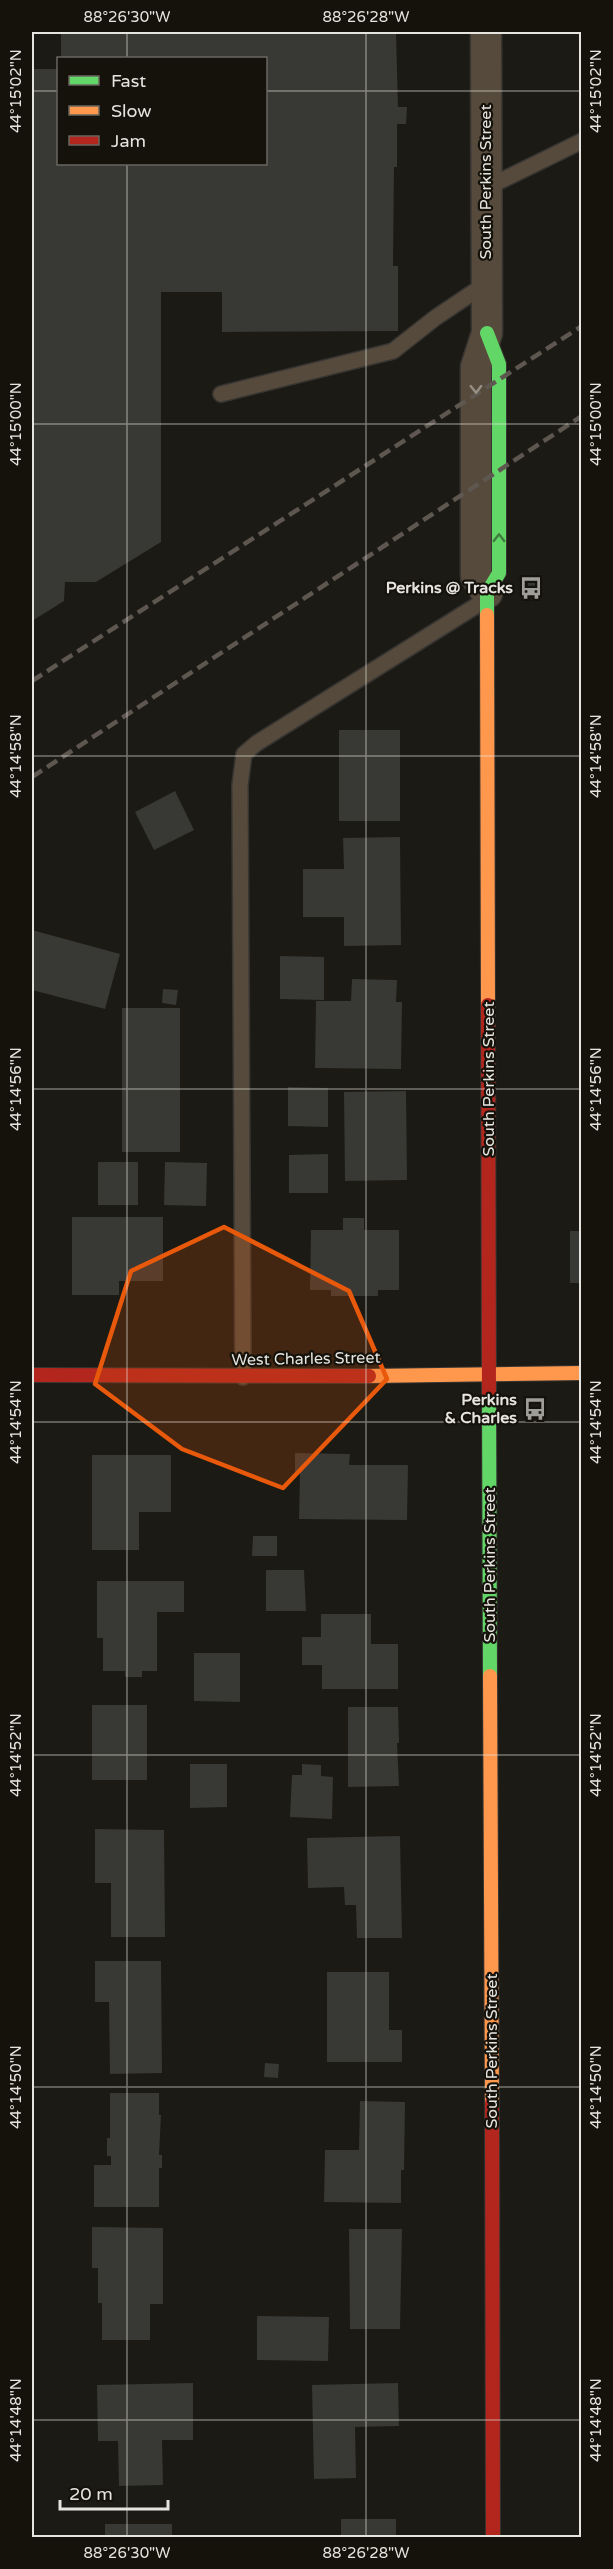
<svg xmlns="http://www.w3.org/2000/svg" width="613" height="2569" viewBox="0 0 613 2569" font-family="'Varela Round',sans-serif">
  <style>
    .building { fill: #383834 }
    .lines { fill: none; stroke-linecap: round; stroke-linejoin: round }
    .lane-casing { stroke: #373532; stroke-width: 18 }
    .street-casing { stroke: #373532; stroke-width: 33 }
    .fast-casing { stroke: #373532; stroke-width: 16 }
    .slow-casing { stroke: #373532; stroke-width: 16 }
    .jam-casing { stroke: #373532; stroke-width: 16 }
    .lane { stroke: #564a3c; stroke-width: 15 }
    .street { stroke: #564a3c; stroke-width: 30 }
    .fast { stroke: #63d668; stroke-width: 14 }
    .slow { stroke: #ff974d; stroke-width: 14 }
    .jam { stroke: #b3261e; stroke-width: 14 }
    .rail { stroke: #5e5750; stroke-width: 4.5; stroke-dasharray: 12 6; stroke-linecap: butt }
    .oneway { stroke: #978f85 }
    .oneway2 { stroke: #3f7e3e }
    .marked { fill: #e8590c; fill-opacity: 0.2; stroke: #e8590c; stroke-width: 4.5; stroke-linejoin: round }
    .ticks { fill: none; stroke: #e6e4de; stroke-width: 1.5; stroke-opacity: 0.45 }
    .labels { text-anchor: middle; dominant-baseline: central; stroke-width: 4.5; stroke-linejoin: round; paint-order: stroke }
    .street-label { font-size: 16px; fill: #e6e4de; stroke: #14120a }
    .poi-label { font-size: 16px; font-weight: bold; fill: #e6e4de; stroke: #14120a; text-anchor: end }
    .neatline { fill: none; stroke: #e6e4de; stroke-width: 2 }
    .ticks-label { font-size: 15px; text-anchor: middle; fill: #e6e4de }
  </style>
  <rect width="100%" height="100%" fill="#1b1a15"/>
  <g class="building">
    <polygon points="61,32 137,32 137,34 396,33 398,107 407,107 406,124 397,124 397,167 394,167 393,266 398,266 398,331 222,332 222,292 161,292 161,542 96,582 65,582 64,601 32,621 32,69 58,69 58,164 266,164 266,58 61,58"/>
    <rect x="528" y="582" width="7" height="14"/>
    <rect x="339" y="730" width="61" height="91"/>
    <polygon points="175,791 194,830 154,850 135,812"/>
    <polygon points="400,837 401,945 344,946 344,917 303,917 303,869 344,869 343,838"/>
    <polygon points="32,930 120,954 105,1009 32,990"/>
    <polygon points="280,956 324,957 324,1000 280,999"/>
    <polygon points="352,979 397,980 396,1002 402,1002 401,1069 315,1068 316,1001 351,1001"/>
    <polygon points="163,989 178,990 176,1005 162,1003"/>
    <rect x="122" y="1008" width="58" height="144"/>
    <polygon points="288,1087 328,1088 328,1127 288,1126"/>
    <polygon points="406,1091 407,1180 345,1181 344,1092"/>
    <polygon points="328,1154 328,1193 289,1193 289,1155"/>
    <rect x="98" y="1162" width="40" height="43"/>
    <polygon points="165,1162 207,1163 206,1206 164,1205"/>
    <polygon points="72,1217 163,1217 163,1281 119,1281 119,1295 72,1295"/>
    <polygon points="343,1218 364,1218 364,1230 399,1230 399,1290 378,1290 378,1296 331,1296 331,1290 310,1290 311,1230 343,1230"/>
    <rect x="570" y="1231" width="12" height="52"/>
    <polygon points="295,1453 350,1454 349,1465 408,1465 407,1520 299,1519 300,1473 295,1473"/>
    <polygon points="92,1455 171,1455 171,1512 139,1512 139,1550 92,1550"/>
    <polygon points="253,1536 277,1536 277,1556 252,1556"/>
    <polygon points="266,1570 304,1570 306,1611 266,1611"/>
    <polygon points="97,1581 184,1581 184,1612 157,1612 157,1671 142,1671 142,1677 125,1677 125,1671 103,1671 103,1638 97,1638"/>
    <polygon points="321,1614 371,1614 371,1644 398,1644 398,1689 322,1689 322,1665 302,1665 302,1637 321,1637"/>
    <polygon points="194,1653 240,1653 240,1702 194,1701"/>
    <rect x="92" y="1705" width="55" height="75"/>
    <polygon points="348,1707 398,1707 399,1743 397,1743 399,1786 348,1787"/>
    <polygon points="190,1764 227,1764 227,1807 190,1808"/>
    <polygon points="302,1764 321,1765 321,1776 333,1777 332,1819 290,1817 292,1775 302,1775"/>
    <polygon points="95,1829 164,1830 165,1937 111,1937 111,1883 95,1883"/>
    <polygon points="400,1836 402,1938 357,1938 356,1905 345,1905 344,1887 308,1888 307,1838"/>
    <polygon points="95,1961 161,1961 162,2073 110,2074 109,2002 95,2002"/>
    <polygon points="327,1972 389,1972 389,2030 402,2030 402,2062 327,2062"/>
    <polygon points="265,2063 279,2064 278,2078 264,2077"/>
    <polygon points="110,2093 159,2093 159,2115 161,2115 159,2155 162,2155 162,2168 159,2168 159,2207 94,2207 94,2165 111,2165 111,2156 107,2156 107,2138 110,2138"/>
    <polygon points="360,2101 405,2102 404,2170 401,2170 401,2203 324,2202 325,2150 359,2150"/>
    <polygon points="92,2227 163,2228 163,2304 150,2304 150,2340 102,2340 102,2303 98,2303 98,2268 92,2268"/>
    <polygon points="349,2229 402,2229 400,2329 350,2329"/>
    <polygon points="257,2316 329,2317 328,2361 257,2360"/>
    <polygon points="193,2383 193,2440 162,2440 163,2485 119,2486 118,2441 98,2441 97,2385"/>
    <polygon points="398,2383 399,2426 355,2427 356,2478 314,2479 312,2385"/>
    <rect x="341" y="2519" width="55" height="19"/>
    <rect x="105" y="2524" width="67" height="14"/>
  </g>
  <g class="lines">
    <g class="lane-casing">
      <g id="lane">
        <polyline points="486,188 582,141"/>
        <polyline points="221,394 393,351 435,318 487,283"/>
        <polyline points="243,1377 240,785 244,754 257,743 487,599"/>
      </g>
    </g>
    <g class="street-casing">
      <polyline id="street" points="486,32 487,333 476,367 476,576 487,593"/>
    </g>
    <g class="fast-casing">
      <g id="fast">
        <polyline points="487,333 499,364 499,573 487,593 487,615"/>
        <polyline points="489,1395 490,1676"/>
      </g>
    </g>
    <g class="slow-casing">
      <g id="slow">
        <polyline points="487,615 488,1005"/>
        <polyline points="369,1376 582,1373"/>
        <polyline points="490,1676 492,2103"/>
      </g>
    </g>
    <g class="jam-casing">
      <g id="jam">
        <polyline points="488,1005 489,1395"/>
        <polyline points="32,1375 369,1376"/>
        <polyline points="492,2103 493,2538"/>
      </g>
    </g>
    <use href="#lane" class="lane"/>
    <use href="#street" class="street"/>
    <use href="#fast" class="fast"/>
    <use href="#slow" class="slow"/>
    <use href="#jam" class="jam"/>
    <g class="rail">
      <polyline points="32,681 582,326"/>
      <polyline points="32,777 582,416"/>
    </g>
  </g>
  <defs><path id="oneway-chevron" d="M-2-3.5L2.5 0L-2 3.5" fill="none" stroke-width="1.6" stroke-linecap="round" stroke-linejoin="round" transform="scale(1.5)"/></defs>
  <use class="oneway" href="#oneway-chevron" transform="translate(476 389) rotate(89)"/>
  <use class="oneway2" href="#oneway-chevron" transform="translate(499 538) rotate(-90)"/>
  <path class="marked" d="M224 1227 349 1291 387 1379 283 1488 182 1449 95 1384 131 1271Z"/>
  <path class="ticks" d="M127 32V58M366 32V2538M32 91H58M266 91H582M127 164V2538M32 424H582M32 756H582M32 1089H582M32 1422H582M32 1755H582M32 2087H582M32 2420H582"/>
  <defs>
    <g id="bus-bare" transform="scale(1.8)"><path d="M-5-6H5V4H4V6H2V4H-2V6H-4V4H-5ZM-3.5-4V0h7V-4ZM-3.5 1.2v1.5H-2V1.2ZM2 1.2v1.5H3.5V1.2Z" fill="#9f9d98" stroke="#14120a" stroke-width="2.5" paint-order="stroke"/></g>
  </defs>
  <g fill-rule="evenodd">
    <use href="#bus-bare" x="531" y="588"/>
    <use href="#bus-bare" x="535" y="1409"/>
  </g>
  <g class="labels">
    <g class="street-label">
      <text transform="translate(486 182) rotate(-90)">South Perkins Street</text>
      <text transform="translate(489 1079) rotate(-90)">South Perkins Street</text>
      <text transform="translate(306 1359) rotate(-1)">West Charles Street</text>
      <text transform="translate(490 1565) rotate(-90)">South Perkins Street</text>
      <text transform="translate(492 2051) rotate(-90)">South Perkins Street</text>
    </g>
    <g class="poi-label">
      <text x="513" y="588">Perkins @ Tracks</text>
      <text x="517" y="1400">Perkins<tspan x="517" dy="18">&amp; Charles</tspan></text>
    </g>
  </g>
  <rect width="613" height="2569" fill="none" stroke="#14120a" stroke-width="66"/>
  <rect x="57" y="57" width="210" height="108" fill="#14120a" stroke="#68665f" stroke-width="1.5"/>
  <rect x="69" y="76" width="30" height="9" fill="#63d668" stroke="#68665f" stroke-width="1.5"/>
  <text x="111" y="87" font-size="18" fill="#e6e4de">Fast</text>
  <rect x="69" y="106" width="30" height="9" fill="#ff974d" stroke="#68665f" stroke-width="1.5"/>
  <text x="111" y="117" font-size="18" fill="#e6e4de">Slow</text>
  <rect x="69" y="136" width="30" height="9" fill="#b3261e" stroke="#68665f" stroke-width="1.5"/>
  <text x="111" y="147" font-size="18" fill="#e6e4de">Jam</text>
  <path d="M60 2500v9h108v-9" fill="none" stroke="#e6e4de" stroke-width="3"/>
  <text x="69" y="2500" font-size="18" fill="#e6e4de" stroke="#14120a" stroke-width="4.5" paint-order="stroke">20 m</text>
  <rect x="33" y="33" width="547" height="2503" class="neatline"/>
  <g class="ticks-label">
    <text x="127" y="22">88°26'30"W</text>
    <text x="366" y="22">88°26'28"W</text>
    <text transform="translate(16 91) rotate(-90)" y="5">44°15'02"N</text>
    <text transform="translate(596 91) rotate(-90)" y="5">44°15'02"N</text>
    <text transform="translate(16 424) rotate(-90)" y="5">44°15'00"N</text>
    <text transform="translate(596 424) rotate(-90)" y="5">44°15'00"N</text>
    <text transform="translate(16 756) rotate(-90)" y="5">44°14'58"N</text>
    <text transform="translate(596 756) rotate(-90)" y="5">44°14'58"N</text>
    <text transform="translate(16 1089) rotate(-90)" y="5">44°14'56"N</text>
    <text transform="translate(596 1089) rotate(-90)" y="5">44°14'56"N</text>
    <text transform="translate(16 1422) rotate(-90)" y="5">44°14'54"N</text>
    <text transform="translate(596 1422) rotate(-90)" y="5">44°14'54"N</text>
    <text transform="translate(16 1755) rotate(-90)" y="5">44°14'52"N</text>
    <text transform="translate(596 1755) rotate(-90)" y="5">44°14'52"N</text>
    <text transform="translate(16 2087) rotate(-90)" y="5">44°14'50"N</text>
    <text transform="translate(596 2087) rotate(-90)" y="5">44°14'50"N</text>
    <text transform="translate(16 2420) rotate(-90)" y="5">44°14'48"N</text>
    <text transform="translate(596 2420) rotate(-90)" y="5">44°14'48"N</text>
    <text x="127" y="2558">88°26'30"W</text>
    <text x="366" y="2558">88°26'28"W</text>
  </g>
</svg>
